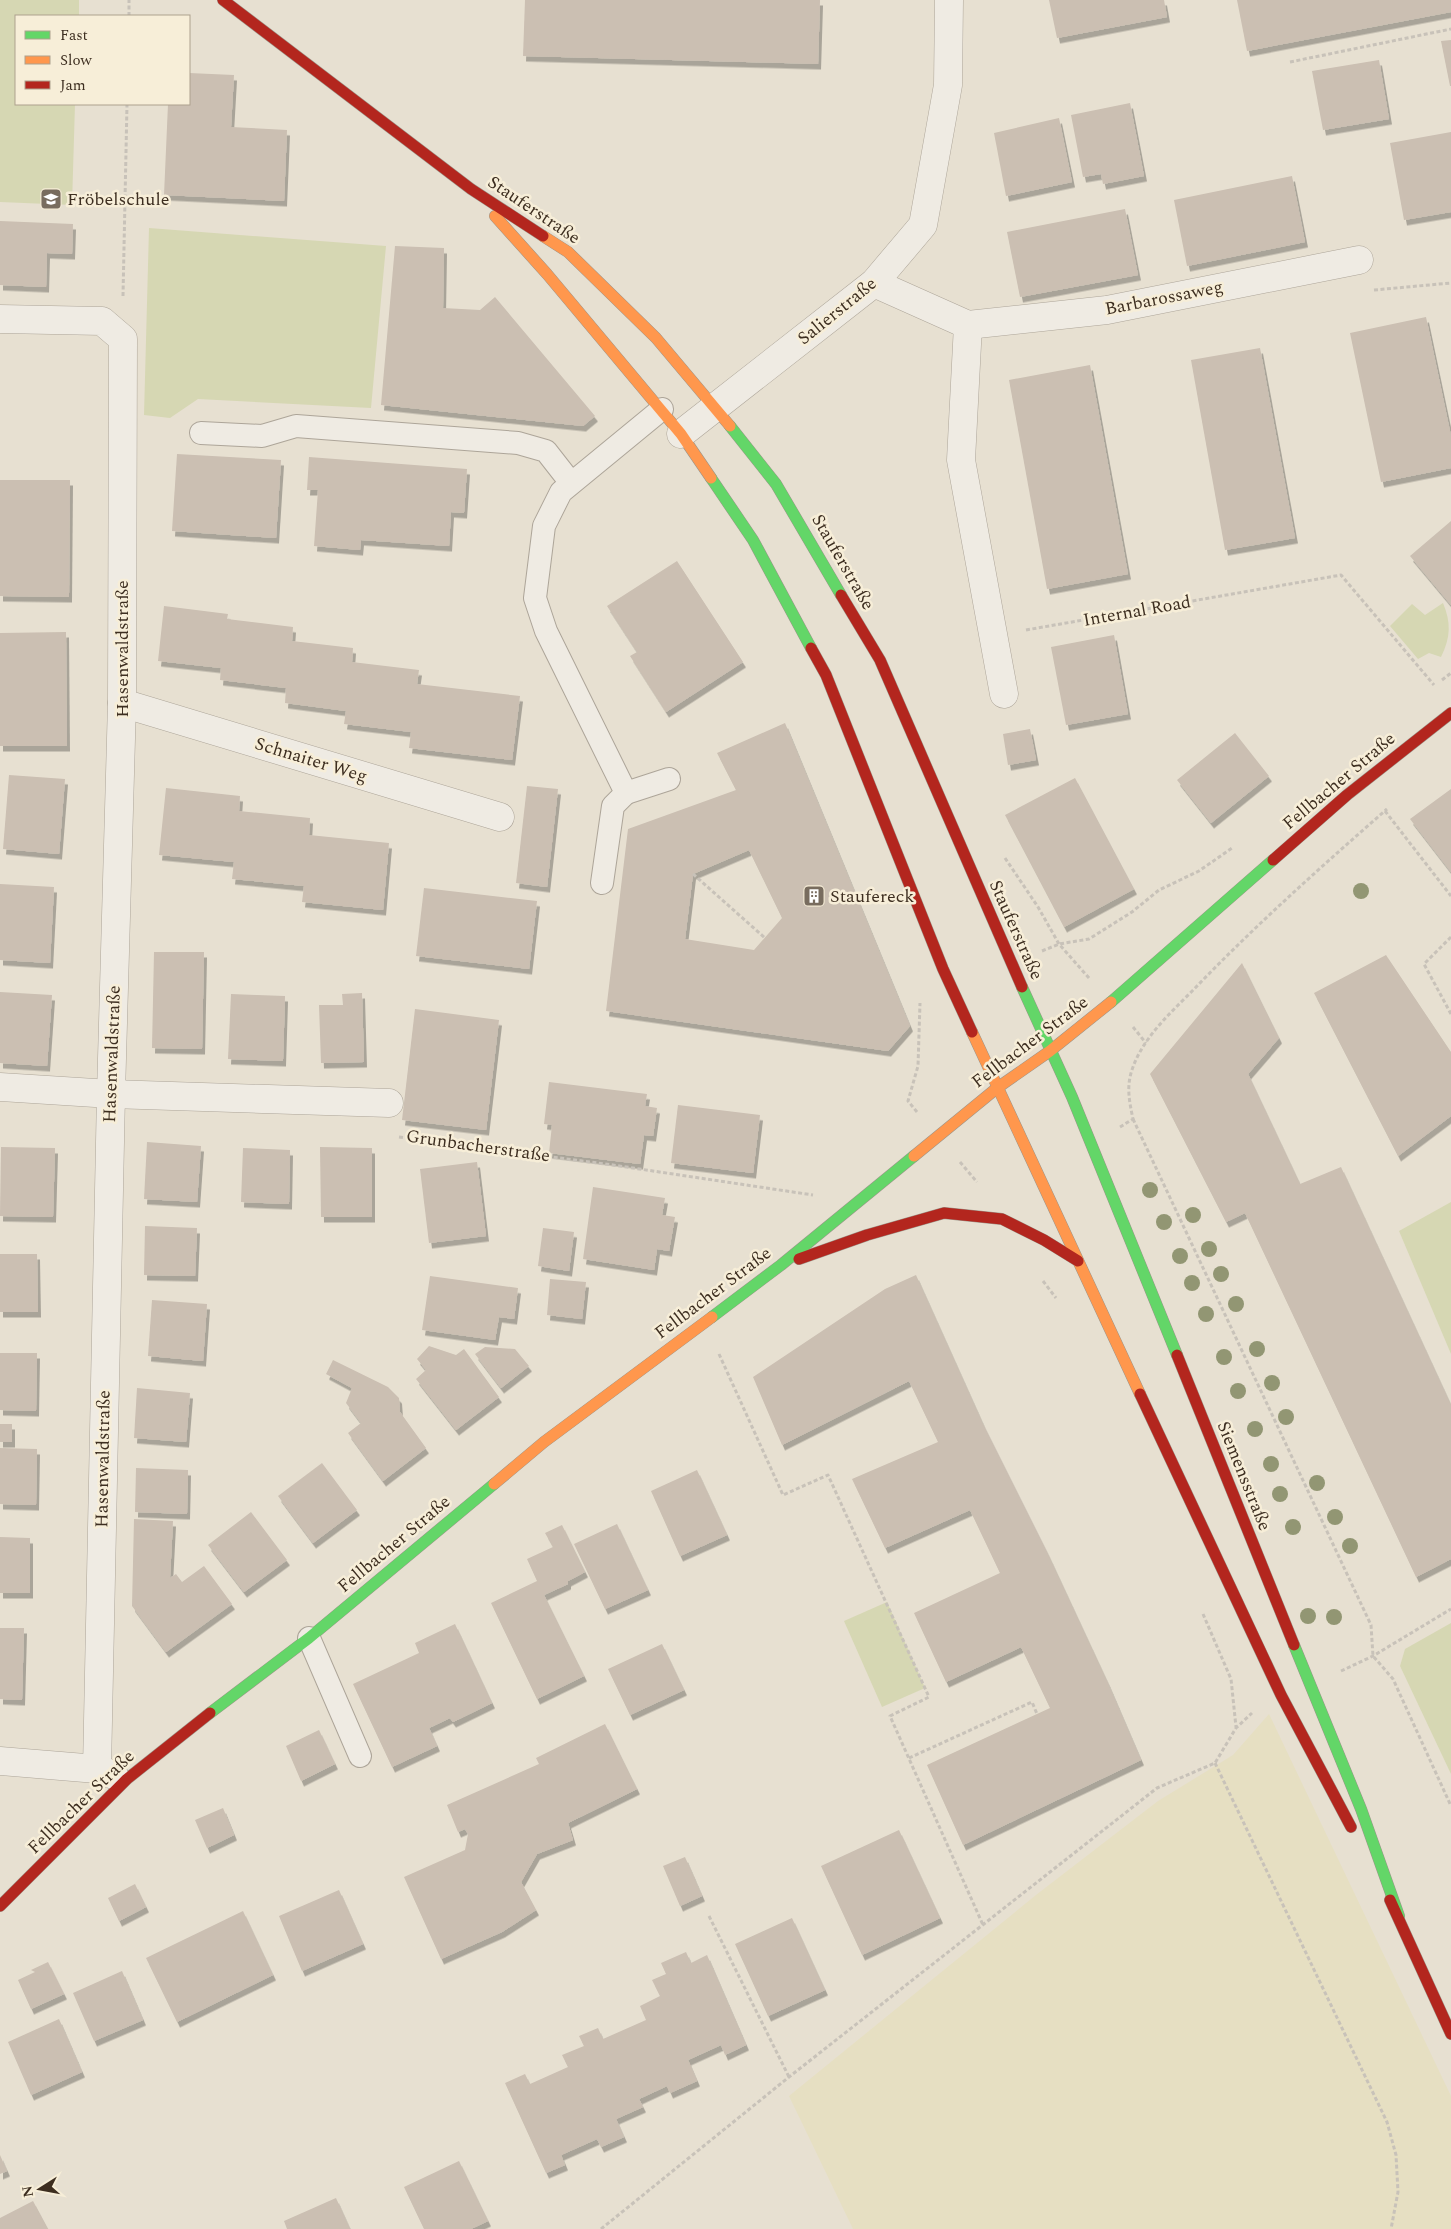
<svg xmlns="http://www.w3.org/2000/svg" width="1451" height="2229" viewBox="0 0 1451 2229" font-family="Spectral,serif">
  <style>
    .farmland { fill: #e6dfc2 }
    .green { fill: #d6d7b3 }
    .building { fill: #cbbfb2; fill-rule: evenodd; filter: url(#shadow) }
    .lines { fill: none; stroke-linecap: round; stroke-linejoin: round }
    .lane-casing { stroke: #ada599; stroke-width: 24 }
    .street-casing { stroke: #ada599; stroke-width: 29 }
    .fast-casing { stroke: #9c958a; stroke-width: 12 }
    .slow-casing { stroke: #9c958a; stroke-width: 12 }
    .jam-casing { stroke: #9c958a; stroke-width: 12 }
    .path { stroke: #c8c2b9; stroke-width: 3; stroke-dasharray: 4 2.5; stroke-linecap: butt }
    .lane { stroke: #efebe3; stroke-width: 22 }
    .street { stroke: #efebe3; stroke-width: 28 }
    .fast { stroke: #63d668; stroke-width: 11 }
    .slow { stroke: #ff974d; stroke-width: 11 }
    .jam { stroke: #b3261e; stroke-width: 11 }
    .tree { fill: #929673 }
    .labels { text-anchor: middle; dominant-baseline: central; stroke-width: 5; stroke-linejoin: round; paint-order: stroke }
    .poi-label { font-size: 18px; fill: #3d2e20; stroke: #f7eed8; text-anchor: start }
    .street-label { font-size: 18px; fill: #3d2e20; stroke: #f7eed8 }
  </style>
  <defs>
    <filter id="shadow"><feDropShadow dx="3" dy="5.5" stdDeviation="0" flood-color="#0004"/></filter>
  </defs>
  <rect width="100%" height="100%" fill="#e7e0d1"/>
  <polygon class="farmland" points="1269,1714 1451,2096 1451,2229 853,2229 789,2096 1036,1895 1158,1801 1233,1755"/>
  <g class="green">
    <polygon points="0,0 79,0 79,16 16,16 16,104 75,104 72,205 0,202"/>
    <polygon points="149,228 386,246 371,408 198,399 170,418 144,415"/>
    <path d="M1443 603C1451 622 1451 637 1441 657L1429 653 1418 659 1390 626 1412 604 1425 615Z"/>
    <polygon points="1451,1202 1451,1354 1399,1231"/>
    <polygon points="887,1602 925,1688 882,1707 844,1621"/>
    <polygon points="1451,1623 1451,1774 1400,1666 1405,1649"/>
  </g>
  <g class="building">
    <polygon points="525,0 820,0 818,64 523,56"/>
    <polygon points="1049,0 1164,0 1167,17 1057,38"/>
    <polygon points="1237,0 1451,0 1451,12 1247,51"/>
    <polygon points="1451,40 1451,86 1450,86 1441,41"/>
    <polygon points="1379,60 1389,119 1323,130 1312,71"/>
    <polygon points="189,73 234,75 231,127 287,130 284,201 164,195 168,104 189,104"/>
    <polygon points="1130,103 1144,176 1103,184 1101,174 1083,177 1071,115"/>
    <polygon points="1059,118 1072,182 1006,196 994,133"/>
    <polygon points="1451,132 1451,212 1404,220 1390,143"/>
    <polygon points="1292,176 1305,242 1187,266 1174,200"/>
    <polygon points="1125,209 1138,275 1020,297 1007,232"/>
    <polygon points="0,221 73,224 72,254 47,253 46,287 0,285"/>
    <polygon points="395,246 444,248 443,308 480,310 495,297 595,416 583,426 381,405"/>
    <polygon points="1426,317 1451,436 1451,468 1381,482 1350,333"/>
    <polygon points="1260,348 1295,538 1225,550 1191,360"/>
    <polygon points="1090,365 1128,574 1047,589 1009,380"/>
    <polygon points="177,454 281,460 276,538 172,531"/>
    <polygon points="309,457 467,469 464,513 451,512 449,546 361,540 360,550 314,546 318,490 307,490"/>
    <polygon points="0,480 70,480 69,597 0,596"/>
    <polygon points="1451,521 1451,605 1410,556"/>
    <polygon points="677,561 743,662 666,712 630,656 637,652 607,606"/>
    <polygon points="164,606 228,614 227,619 293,627 292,641 353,648 352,662 419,670 417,684 520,696 512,760 409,748 411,732 344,724 346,711 285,703 286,688 220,680 221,668 158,661"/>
    <polygon points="66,632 67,746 0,746 0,633"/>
    <polygon points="1114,635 1128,714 1066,725 1051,647"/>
    <path d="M785 723 910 1026 888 1051 606 1011 628 829 736 790 717 753ZM749 850 782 918 754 950 685 939 693 874Z"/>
    <polygon points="1030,729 1036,760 1008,765 1003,734"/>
    <polygon points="1235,733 1269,776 1211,823 1177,780"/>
    <polygon points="9,775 65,779 59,854 3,849"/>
    <polygon points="1075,778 1134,889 1064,927 1005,815"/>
    <polygon points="527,786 558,789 547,887 516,883"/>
    <polygon points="166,788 240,796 239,811 310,818 309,835 389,843 383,910 302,902 304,886 232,879 234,862 159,855"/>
    <polygon points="1451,789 1451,872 1410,819"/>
    <polygon points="0,884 54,887 50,963 0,960"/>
    <polygon points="424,888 537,901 529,969 416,956"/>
    <polygon points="154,952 204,952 202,1049 152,1048"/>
    <polygon points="1386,955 1451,1052 1451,1116 1398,1156 1314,993"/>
    <polygon points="1242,963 1279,1038 1248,1074 1300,1184 1341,1167 1451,1405 1451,1559 1416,1577 1245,1213 1226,1222 1150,1074"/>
    <polygon points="0,992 52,995 47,1066 0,1063"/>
    <polygon points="362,993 364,1062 321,1063 319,1005 343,1005 342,994"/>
    <polygon points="231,994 285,996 283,1061 228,1059"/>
    <polygon points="415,1009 499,1020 486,1130 402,1120"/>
    <polygon points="549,1082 647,1094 645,1106 657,1108 653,1136 644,1135 640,1164 549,1153 552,1125 544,1124"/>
    <polygon points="678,1105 760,1115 753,1173 671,1163"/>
    <polygon points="147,1142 201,1146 197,1202 144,1199"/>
    <polygon points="1,1147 55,1148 53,1217 0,1216"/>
    <polygon points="320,1147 372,1148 372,1217 321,1217"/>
    <polygon points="243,1148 290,1150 289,1204 241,1202"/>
    <polygon points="477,1162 486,1236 429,1243 420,1169"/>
    <polygon points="593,1187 665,1198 662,1215 675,1217 669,1251 657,1249 654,1270 583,1259"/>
    <polygon points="145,1226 197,1228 195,1276 144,1275"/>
    <polygon points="543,1228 574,1232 569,1271 538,1266"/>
    <polygon points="0,1254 37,1254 38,1312 0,1312"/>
    <polygon points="916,1275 983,1424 1047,1552 1107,1681 1141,1760 963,1845 927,1765 1050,1708 1021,1647 946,1682 914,1613 1000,1573 970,1510 885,1548 852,1479 938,1442 909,1381 782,1445 753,1377 885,1289"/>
    <polygon points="430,1276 518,1288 514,1319 499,1317 495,1340 422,1330"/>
    <polygon points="550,1279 586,1282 582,1319 547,1315"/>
    <polygon points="152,1300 207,1304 203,1361 148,1356"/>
    <polygon points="429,1346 456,1355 464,1349 499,1397 456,1430 416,1379 426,1370 417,1359"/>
    <polygon points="485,1347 515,1349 529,1366 501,1388 475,1354"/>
    <polygon points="0,1353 37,1353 36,1411 0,1410"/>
    <polygon points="333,1360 388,1387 399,1398 400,1412 426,1448 383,1481 348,1433 361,1423 346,1403 352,1388 326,1374"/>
    <polygon points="137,1388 190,1393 186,1442 134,1438"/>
    <rect x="0" y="1424" width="12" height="18"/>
    <polygon points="0,1448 37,1449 36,1505 0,1504"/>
    <polygon points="322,1463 357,1510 313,1543 278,1496"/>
    <polygon points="136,1468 188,1470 187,1514 135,1512"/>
    <polygon points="697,1470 727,1535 680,1556 651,1491"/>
    <polygon points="251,1512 287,1560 244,1592 208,1545"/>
    <polygon points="134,1519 173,1521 170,1578 176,1574 182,1582 204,1566 232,1604 166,1652 132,1606"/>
    <polygon points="617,1524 648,1590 605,1609 574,1544"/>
    <polygon points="562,1525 585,1572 568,1581 568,1584 544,1595 584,1676 537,1699 491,1603 537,1581 527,1559 553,1547 545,1533"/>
    <polygon points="0,1537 30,1538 30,1593 0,1593"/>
    <polygon points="455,1624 492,1703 453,1722 450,1718 429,1728 437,1746 392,1767 353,1684 419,1653 415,1643"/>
    <polygon points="0,1628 24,1628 22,1700 0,1699"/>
    <polygon points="662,1644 684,1690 630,1715 608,1669"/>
    <polygon points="605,1724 637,1789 568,1823 573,1840 537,1854 521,1882 536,1910 502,1932 441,1959 404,1877 465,1850 468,1834 465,1829 458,1832 447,1805 539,1764 536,1758"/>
    <polygon points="319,1730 335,1764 301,1781 286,1746"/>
    <polygon points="223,1808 234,1835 207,1848 195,1820"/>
    <polygon points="899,1830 940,1918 862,1955 821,1866"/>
    <polygon points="685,1857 702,1896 680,1906 663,1866"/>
    <polygon points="135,1884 146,1907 119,1921 108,1898"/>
    <polygon points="339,1890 363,1944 302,1971 279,1916"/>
    <polygon points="243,1911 273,1975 177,2022 146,1958"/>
    <polygon points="792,1918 825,1990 768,2016 735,1944"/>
    <polygon points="686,1952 691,1963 707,1955 746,2045 725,2055 721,2045 688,2060 697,2081 670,2093 667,2086 639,2099 643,2107 616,2119 624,2137 601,2147 597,2139 561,2155 565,2165 546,2173 505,2083 525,2074 530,2084 568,2067 562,2055 584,2046 579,2036 598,2028 603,2039 646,2020 640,2006 660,1996 652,1980 666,1974 661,1963"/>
    <polygon points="48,1962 64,1994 31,2009 18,1980 35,1972 31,1970"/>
    <polygon points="122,1971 143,2020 94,2041 73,1993"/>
    <polygon points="59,2019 82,2072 31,2095 8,2042"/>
    <polygon points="0,2155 7,2171 0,2174"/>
    <polygon points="459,2161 488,2221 471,2229 424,2229 404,2187"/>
    <polygon points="336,2198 350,2229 287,2229 284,2221"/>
    <polygon points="33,2201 48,2229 0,2229 0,2218"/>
  </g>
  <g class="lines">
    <g class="lane-casing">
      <g id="lane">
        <polyline points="201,433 262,436 296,426 518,443 546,451 571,483"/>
        <polyline points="626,793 669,779"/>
        <polyline points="602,883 613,806 626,793 546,631 535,598 544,526 561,492 662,409"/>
        <polyline points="309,1638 360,1756"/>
      </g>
    </g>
    <g class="street-casing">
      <g id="street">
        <polyline points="874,283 968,325 1107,310 1359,260"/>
        <polyline points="0,319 102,321 123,339 122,703 111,1094 97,1769"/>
        <polyline points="968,325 961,460 1004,694"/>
        <polyline points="681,434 874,283 923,225 948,85 949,0"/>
        <polyline points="122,703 500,817"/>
        <polyline points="0,1087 111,1094 389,1103"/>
        <polyline points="0,1761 97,1769 114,1775"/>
      </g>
    </g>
    <g class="fast-casing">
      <g id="fast">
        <polyline points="730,426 776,484 841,595"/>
        <polyline points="711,478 753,540 811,648"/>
        <polyline points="1022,987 1072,1097 1177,1355"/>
        <polyline points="1111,1002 1273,860"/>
        <polyline points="712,1317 781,1265 914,1156"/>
        <polyline points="1294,1645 1361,1809 1399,1916"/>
        <polyline points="210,1713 309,1638 494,1484"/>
      </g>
    </g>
    <g class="slow-casing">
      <g id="slow">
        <polyline points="495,216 547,274 681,434 711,478"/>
        <polyline points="543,236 568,252 656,338 730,426"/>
        <polyline points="972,1032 1140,1394"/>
        <polyline points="914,1156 997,1088 1050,1051 1111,1002"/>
        <polyline points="494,1484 544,1442 712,1317"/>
      </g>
    </g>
    <g class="jam-casing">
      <g id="jam">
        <polyline points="223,0 471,189 543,236"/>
        <polyline points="841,595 880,660 1022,987"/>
        <polyline points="811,648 826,675 943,969 972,1032"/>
        <polyline points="1273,860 1347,795 1451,713"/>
        <polyline points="799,1259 867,1235 944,1213 1002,1219 1044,1240 1078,1261"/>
        <polyline points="1177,1355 1294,1645"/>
        <polyline points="1140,1394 1281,1695 1351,1827"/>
        <polyline points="1390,1900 1451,2034"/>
        <polyline points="0,1906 127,1779 210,1713"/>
      </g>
    </g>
    <g class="path">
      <polyline points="129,16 129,0"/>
      <polyline points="1290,62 1451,29"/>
      <polyline points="1374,290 1451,283"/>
      <polyline points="123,296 127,104"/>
      <polyline points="1026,630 1341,575 1434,685"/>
      <polyline points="1442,680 1451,673"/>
      <polyline points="1385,811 1451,896"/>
      <polyline points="1005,858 1038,907 1059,944 1089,978"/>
      <polyline points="693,874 765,938"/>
      <polyline points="1451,937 1424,964 1451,1014"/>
      <polyline points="1042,951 1059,944 1089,939 1132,912 1159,890 1199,871 1232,848"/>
      <polyline points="1133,1027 1146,1043"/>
      <polyline points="917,1112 908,1101 918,1066 920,1003"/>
      <polyline points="1133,1119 1371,1625 1373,1656 1393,1679 1451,1806"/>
      <path d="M1120 1127 1133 1119C1129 1100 1126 1085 1133 1067 1145 1034 1175 1009 1199 984 1258 923 1322 866 1387 809"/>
      <polyline points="399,1137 613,1165 813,1195"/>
      <polyline points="960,1162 977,1182"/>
      <polyline points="1043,1281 1056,1298"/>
      <polyline points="719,1354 783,1495 828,1475 929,1697 890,1716 983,1925"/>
      <polyline points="1203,1614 1231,1679 1236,1727"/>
      <polyline points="1341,1671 1373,1656 1451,1609"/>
      <polyline points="909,1758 1032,1702 1037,1714"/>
      <polyline points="1215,1763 1387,2122 1396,2155 1398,2192 1391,2229"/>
      <polyline points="709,1916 789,2077"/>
      <polyline points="601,2229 789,2077 1157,1788 1215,1763 1236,1728 1252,1713"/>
    </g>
    <use href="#lane" class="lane"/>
    <use href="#street" class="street"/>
    <use href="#fast" class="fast"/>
    <use href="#slow" class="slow"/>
    <use href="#jam" class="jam"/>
  </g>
  <g class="tree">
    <circle cx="1361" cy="891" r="8"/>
    <circle cx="1150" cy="1190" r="8"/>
    <circle cx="1193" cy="1215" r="8"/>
    <circle cx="1164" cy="1222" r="8"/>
    <circle cx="1209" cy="1249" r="8"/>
    <circle cx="1180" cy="1256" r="8"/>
    <circle cx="1221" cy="1274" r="8"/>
    <circle cx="1192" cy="1283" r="8"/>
    <circle cx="1236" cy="1304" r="8"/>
    <circle cx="1206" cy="1314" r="8"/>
    <circle cx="1257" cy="1349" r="8"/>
    <circle cx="1224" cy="1357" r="8"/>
    <circle cx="1272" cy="1383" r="8"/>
    <circle cx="1238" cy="1391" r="8"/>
    <circle cx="1286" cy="1417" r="8"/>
    <circle cx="1255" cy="1429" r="8"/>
    <circle cx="1271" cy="1464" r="8"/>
    <circle cx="1317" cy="1483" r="8"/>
    <circle cx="1280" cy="1494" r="8"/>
    <circle cx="1335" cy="1517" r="8"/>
    <circle cx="1293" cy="1527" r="8"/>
    <circle cx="1350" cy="1546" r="8"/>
    <circle cx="1308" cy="1616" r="8"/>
    <circle cx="1334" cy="1617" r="8"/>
  </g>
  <defs>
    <g id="school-square" transform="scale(1.125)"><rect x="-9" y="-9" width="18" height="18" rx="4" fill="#786c5e" stroke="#f7eed8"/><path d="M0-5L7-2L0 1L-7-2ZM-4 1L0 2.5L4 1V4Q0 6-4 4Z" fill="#fff"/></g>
    <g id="building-square" transform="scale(1.125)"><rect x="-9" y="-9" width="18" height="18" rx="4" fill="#786c5e" stroke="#f7eed8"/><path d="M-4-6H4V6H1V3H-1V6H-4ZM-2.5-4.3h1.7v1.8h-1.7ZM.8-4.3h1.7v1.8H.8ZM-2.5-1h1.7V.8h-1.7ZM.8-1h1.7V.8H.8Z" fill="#fff"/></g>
  </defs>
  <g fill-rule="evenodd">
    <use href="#school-square" x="51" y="199"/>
    <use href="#building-square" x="814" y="896"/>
  </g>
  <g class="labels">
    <g class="poi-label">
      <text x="67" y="199">Fröbelschule</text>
      <text x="830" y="896">Staufereck</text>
    </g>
    <g class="street-label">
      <text transform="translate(534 210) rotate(34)">Stauferstraße</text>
      <text transform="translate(1164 298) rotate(-11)">Barbarossaweg</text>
      <text transform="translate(837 311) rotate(-39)">Salierstraße</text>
      <text transform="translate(843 562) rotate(60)">Stauferstraße</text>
      <text transform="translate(1137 611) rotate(-10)">Internal Road</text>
      <text transform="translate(122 649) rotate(-90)">Hasenwaldstraße</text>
      <text transform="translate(311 760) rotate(17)">Schnaiter Weg</text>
      <text transform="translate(1339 781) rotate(-40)">Fellbacher Straße</text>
      <text transform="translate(1016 930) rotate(66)">Stauferstraße</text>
      <text transform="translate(1030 1042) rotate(-37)">Fellbacher Straße</text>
      <text transform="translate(112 1054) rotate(-88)">Hasenwaldstraße</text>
      <text transform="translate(478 1146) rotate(8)">Grunbacherstraße</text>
      <text transform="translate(713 1293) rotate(-37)">Fellbacher Straße</text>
      <text transform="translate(103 1459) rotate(-89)">Hasenwaldstraße</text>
      <text transform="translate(1244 1476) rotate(68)">Siemensstraße</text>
      <text transform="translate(394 1544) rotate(-40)">Fellbacher Straße</text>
      <text transform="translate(81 1802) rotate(-44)">Fellbacher Straße</text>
    </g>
  </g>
  <rect x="15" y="15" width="175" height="90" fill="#f7eed8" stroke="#ada18e"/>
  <rect x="25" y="31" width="25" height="8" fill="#63d668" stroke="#ada18e"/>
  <text x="60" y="40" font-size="15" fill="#3d2e20">Fast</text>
  <rect x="25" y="56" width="25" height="8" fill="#ff974d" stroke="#ada18e"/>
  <text x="60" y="65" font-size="15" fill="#3d2e20">Slow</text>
  <rect x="25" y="81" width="25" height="8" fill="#b3261e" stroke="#ada18e"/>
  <text x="60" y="90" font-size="15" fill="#3d2e20">Jam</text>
  <g transform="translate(40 2189) rotate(259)" stroke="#f7eed8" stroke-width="4" paint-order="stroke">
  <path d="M0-4L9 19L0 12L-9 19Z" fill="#3d2e20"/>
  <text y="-8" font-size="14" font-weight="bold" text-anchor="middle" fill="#3d2e20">N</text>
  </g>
</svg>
